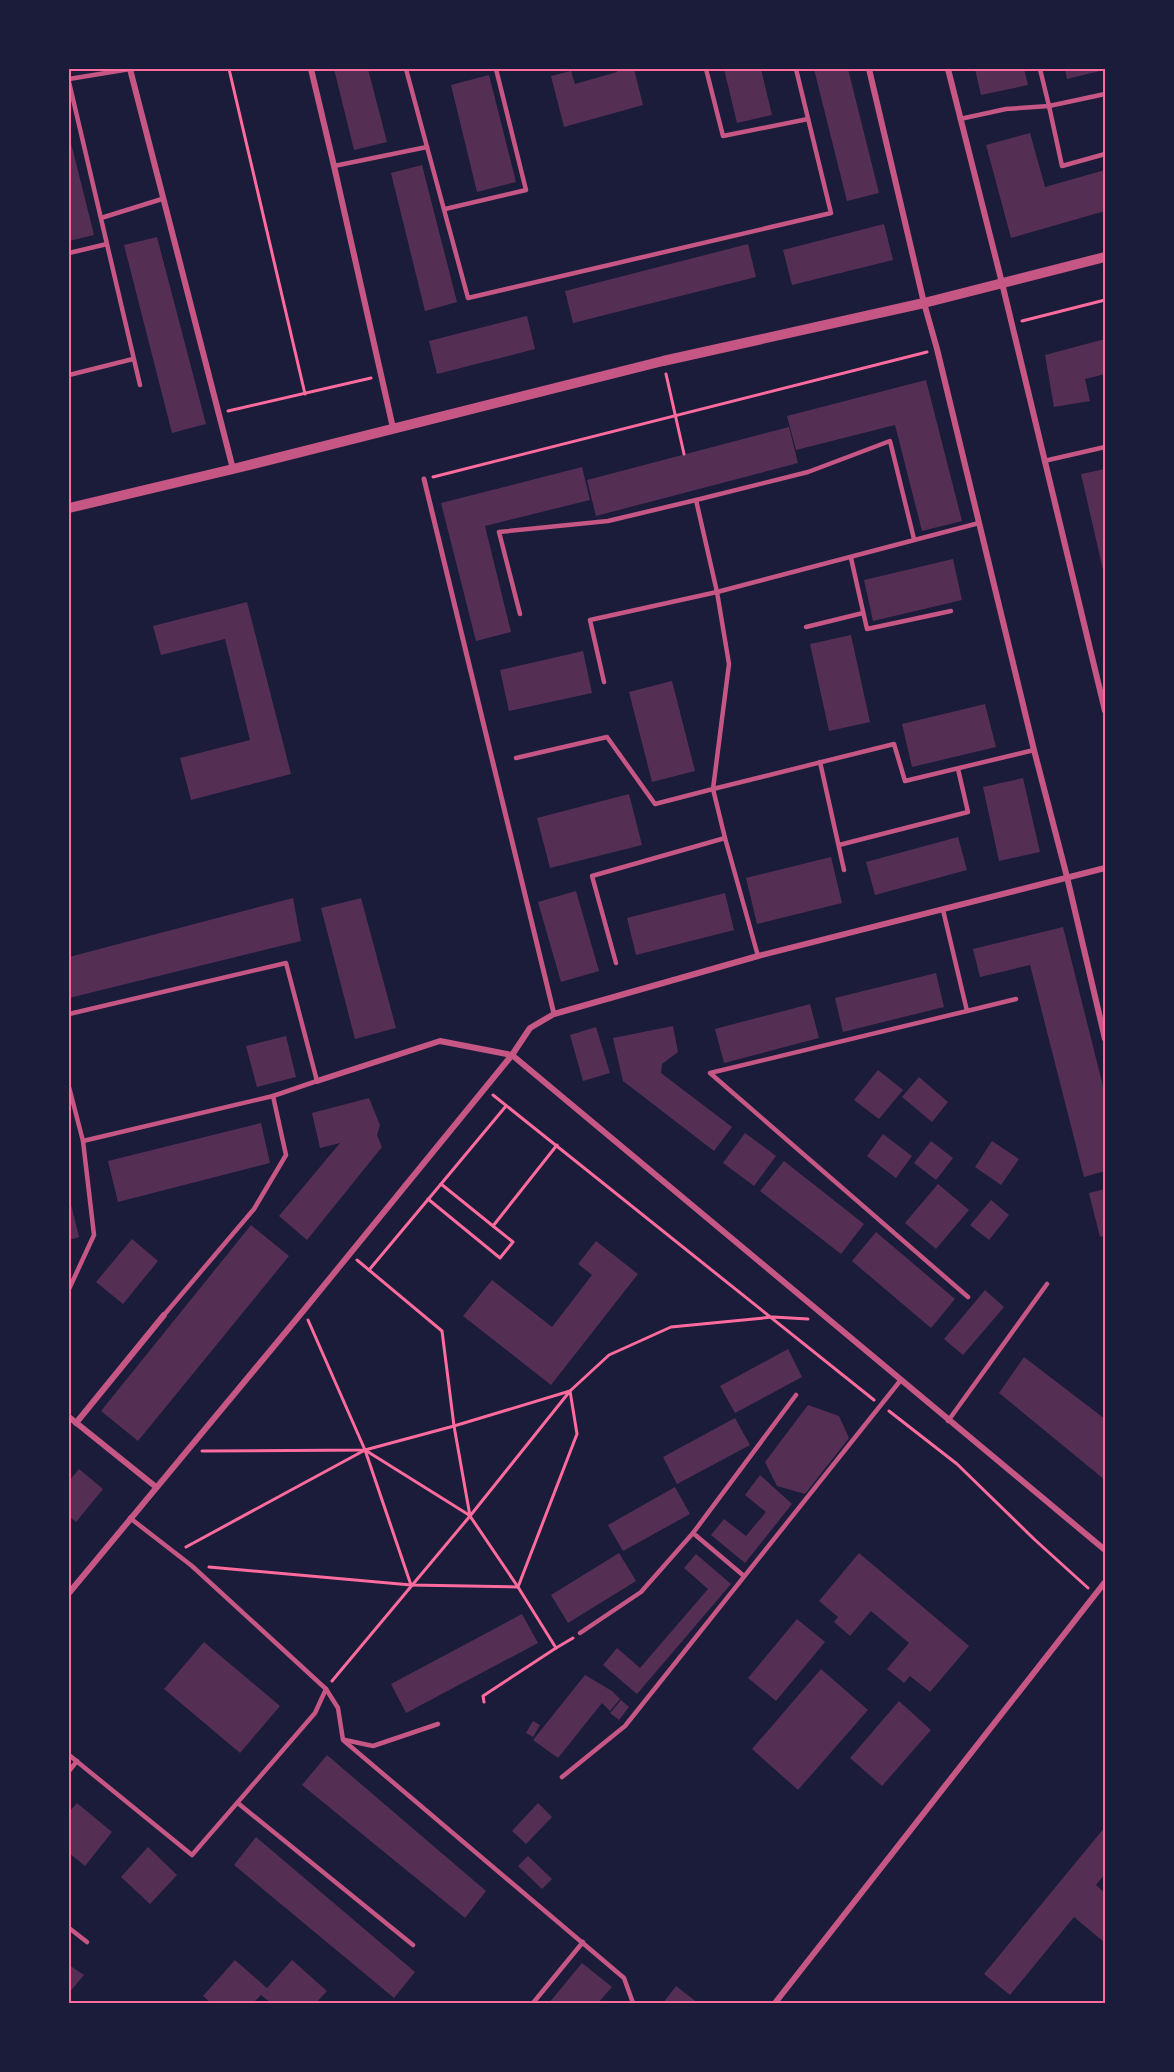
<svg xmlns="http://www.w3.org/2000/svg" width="1174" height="2072" viewBox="0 0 1174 2072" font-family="'Noto Sans',sans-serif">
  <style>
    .building { fill: #542f53 }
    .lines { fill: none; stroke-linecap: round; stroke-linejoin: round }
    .path { stroke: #ff6b9d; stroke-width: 3 }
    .service { stroke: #c65784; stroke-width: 4.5 }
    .pedestrian { stroke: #c65784; stroke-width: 5 }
    .minor { stroke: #c65784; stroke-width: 6 }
    .tertiary { stroke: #c65784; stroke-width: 10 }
    .neatline { fill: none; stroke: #ff6b9d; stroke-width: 2 }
  </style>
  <rect width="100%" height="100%" fill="#1b1b3a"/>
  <g class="building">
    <polygon points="334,69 368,69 387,142 354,150"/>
    <polygon points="616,69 634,69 643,105 564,127 551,76 571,71 575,84 617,72"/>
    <polygon points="724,69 761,69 772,115 737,123"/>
    <polygon points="814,69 848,69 879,193 847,201"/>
    <polygon points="975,69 1024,69 1028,85 981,95"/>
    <polygon points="1065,69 1104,69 1104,70 1067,79"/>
    <polygon points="489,75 516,182 477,192 451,85"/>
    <polygon points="1030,133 1045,187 1105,170 1105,211 1011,238 986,145"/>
    <polygon points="69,135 94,235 69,241"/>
    <polygon points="422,165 457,302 425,311 391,173"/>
    <polygon points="884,224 893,260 792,285 783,250"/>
    <polygon points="157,237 206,424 172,433 124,245"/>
    <polygon points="748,244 756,277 573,323 565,291"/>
    <polygon points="527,316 535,349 437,374 429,341"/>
    <polygon points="1105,339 1105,374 1085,379 1090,401 1054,407 1045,355"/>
    <polygon points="926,380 962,521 922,531 895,425 796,450 787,416"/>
    <polygon points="789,427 798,463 596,516 587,480"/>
    <polygon points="582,467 590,500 485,526 511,632 476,641 441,503"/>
    <polygon points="1105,469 1105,574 1104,574 1081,474"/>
    <polygon points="953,559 962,600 873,621 864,580"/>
    <polygon points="247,602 291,774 191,800 180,758 250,740 225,639 161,655 153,626"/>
    <polygon points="851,635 870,722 829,731 810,644"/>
    <polygon points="583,651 592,693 509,711 500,670"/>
    <polygon points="672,681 695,771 652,782 629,692"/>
    <polygon points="985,704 996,747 912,767 902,724"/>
    <polygon points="1023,778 1040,852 999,861 983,787"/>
    <polygon points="629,794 642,845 550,868 537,818"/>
    <polygon points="958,837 967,870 875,895 866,862"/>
    <polygon points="831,857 842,903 757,924 746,878"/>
    <polygon points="576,891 599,971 561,982 538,902"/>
    <polygon points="725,893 734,930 636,955 627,918"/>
    <polygon points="293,898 301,941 69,998 69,957"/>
    <polygon points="361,898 396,1028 355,1039 321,908"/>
    <polygon points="1063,927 1105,1094 1105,1171 1084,1177 1030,965 980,977 973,949"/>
    <polygon points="936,973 944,1007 843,1032 835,998"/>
    <polygon points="810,1004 819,1038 724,1063 715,1029"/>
    <polygon points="673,1026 678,1052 662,1064 661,1073 732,1127 714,1151 623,1081 613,1038"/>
    <polygon points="596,1027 610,1073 583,1081 570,1035"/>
    <polygon points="286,1036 296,1077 257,1087 246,1046"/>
    <polygon points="878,1070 903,1090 879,1119 854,1100"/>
    <polygon points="919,1077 948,1102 932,1122 902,1097"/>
    <polygon points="369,1098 380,1125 377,1135 382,1147 307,1240 279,1216 340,1143 320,1148 312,1113"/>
    <polygon points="261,1123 270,1163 118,1202 108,1161"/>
    <polygon points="745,1133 776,1156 754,1186 723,1163"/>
    <polygon points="883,1134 912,1156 896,1178 867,1156"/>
    <polygon points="931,1141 953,1158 936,1180 914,1163"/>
    <polygon points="992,1141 1019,1159 1001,1185 975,1167"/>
    <polygon points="784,1161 864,1224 841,1254 760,1191"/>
    <polygon points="938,1184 969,1210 936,1249 905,1223"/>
    <polygon points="1105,1189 1105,1235 1100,1237 1089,1193"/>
    <polygon points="69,1196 79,1237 69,1240"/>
    <polygon points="991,1200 1009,1215 989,1240 970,1225"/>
    <polygon points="251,1225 289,1256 138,1441 101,1411"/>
    <polygon points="876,1232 955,1299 931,1328 852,1261"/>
    <polygon points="132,1239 158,1261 123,1304 96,1282"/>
    <polygon points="596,1241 638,1274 551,1385 463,1316 492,1280 552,1327 592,1275 578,1264"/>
    <polygon points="985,1290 1004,1307 963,1355 944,1339"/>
    <polygon points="788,1349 802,1377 735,1413 720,1386"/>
    <polygon points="1024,1357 1105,1419 1105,1480 999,1393"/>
    <polygon points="808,1405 839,1416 849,1438 805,1494 777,1486 765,1462"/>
    <polygon points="735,1418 750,1445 677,1484 663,1457"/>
    <polygon points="79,1469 103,1489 76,1522 69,1516 69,1481"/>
    <polygon points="760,1475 792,1504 745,1563 711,1535 724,1519 746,1536 766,1512 745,1495"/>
    <polygon points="675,1487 690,1514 623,1551 608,1525"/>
    <polygon points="619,1553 636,1581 568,1623 551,1595"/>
    <polygon points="859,1553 969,1646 930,1692 910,1676 904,1683 887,1669 909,1643 871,1611 850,1636 834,1622 838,1617 819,1601"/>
    <polygon points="696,1554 731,1584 637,1694 603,1665 617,1648 640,1668 708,1589 684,1568"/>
    <polygon points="522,1614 538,1643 406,1713 391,1684"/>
    <polygon points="797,1619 825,1642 776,1701 748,1678"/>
    <polygon points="204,1642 280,1706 240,1753 164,1689"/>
    <polygon points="821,1669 868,1710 798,1790 752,1749"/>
    <polygon points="585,1675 612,1691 620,1699 610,1711 602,1703 558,1758 533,1740"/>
    <polygon points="621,1700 629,1707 619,1720 610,1713"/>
    <polygon points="899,1701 931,1730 882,1786 850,1758"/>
    <polygon points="533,1721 540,1725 533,1737 526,1733"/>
    <polygon points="327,1755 486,1891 465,1918 302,1785"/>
    <polygon points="77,1803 112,1832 85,1866 69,1853 69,1812"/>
    <polygon points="538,1803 552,1817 526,1844 512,1831"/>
    <polygon points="1105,1827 1105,1874 1096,1885 1105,1893 1105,1943 1074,1917 1010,1995 984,1974"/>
    <polygon points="256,1837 415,1972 394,1998 234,1865"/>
    <polygon points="148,1847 177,1875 150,1904 121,1877"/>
    <polygon points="528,1856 552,1879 542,1889 518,1866"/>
    <polygon points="235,1960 267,1988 292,1960 327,1991 316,2003 271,2003 261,1995 253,2003 211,2003 203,1996"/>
    <polygon points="582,1963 612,1987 598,2003 549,2003"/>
    <polygon points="69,1965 84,1975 69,1993"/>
    <polygon points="676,1986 698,2003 663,2003"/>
  </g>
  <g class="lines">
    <g class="path">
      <polyline points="229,69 305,394"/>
      <polyline points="1022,321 1105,300"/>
      <polyline points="666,374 684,454"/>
      <polyline points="228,411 371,378"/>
      <polyline points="433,477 927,352"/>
      <polyline points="493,1095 874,1400"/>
      <polyline points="506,1106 441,1184 493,1226 557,1145"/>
      <polyline points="428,1199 500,1258 513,1242 493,1226"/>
      <polyline points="369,1270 441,1184"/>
      <polyline points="308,1320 365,1450 411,1585"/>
      <polyline points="889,1411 957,1464 1034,1539 1088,1588"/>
      <polyline points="202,1451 365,1450 454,1426 570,1391 609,1355 671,1327 773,1317 808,1319"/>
      <polyline points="186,1547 365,1450 469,1515"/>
      <polyline points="209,1567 411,1585 518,1587 470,1516 454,1426 442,1331 357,1260"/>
      <polyline points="332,1681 470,1516 570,1391 577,1434 518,1587 556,1648 573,1638"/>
      <polyline points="484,1702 483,1696 556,1648"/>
    </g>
    <g class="service">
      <polyline points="706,69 723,136 808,119"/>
      <polyline points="1040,69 1049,106 1105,94"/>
      <polyline points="69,79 130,69"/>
      <polyline points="69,82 140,385"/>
      <polyline points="960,119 1006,109 1049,106 1062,166 1105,154"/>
      <polyline points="427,147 468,298 831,213 796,69"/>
      <polyline points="334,166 427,147 406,69"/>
      <polyline points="445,209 526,190 496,69"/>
      <polyline points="101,218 162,199"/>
      <polyline points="69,253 107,244"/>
      <polyline points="69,375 133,359"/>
      <polyline points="1044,461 1105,447"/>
      <polyline points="851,558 867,629 951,611"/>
      <polyline points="520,614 499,532 608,521 696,500"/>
      <polyline points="806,627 863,613"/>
      <polyline points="604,682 590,620 717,592 979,523"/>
      <polyline points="516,758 607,737 655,804 713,789 729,664 717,592 696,500 808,472 890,441 914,539"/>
      <polyline points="820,762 844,870"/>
      <polyline points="839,845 968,812 958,769"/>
      <polyline points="943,910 967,1011 710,1073 968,1297"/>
      <polyline points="758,956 725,838 713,789 894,744 905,781 1034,750"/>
      <polyline points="616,963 592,876 725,838"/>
      <polyline points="967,1011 1016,999"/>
      <polyline points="69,1014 286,963 317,1081 273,1096 83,1141"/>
      <polyline points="69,1087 83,1141 94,1235 69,1289"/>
      <polyline points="164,1315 254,1209 286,1155 273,1096"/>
      <polyline points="948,1421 1047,1284"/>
      <polyline points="130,1518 192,1566 326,1689 338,1708 343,1740 624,1978 633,2003"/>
      <polyline points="693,1533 744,1576"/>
      <polyline points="580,1633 641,1592 693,1533 796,1395"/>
      <polyline points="345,1740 373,1746 438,1724"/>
      <polyline points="69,1755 192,1855 315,1713 326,1689"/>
      <polyline points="69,1771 77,1761"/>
      <polyline points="562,1777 625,1726 900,1381"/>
      <polyline points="239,1804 413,1945"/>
      <polyline points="69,1928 87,1942"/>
      <polyline points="533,2003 583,1942"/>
    </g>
    <polyline class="pedestrian" points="424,479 554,1014"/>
    <g class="minor">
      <polyline points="130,69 233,469"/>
      <polyline points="311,69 334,166 393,428"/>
      <polyline points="869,69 924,303 937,349 1034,750 1067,877 1105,1039"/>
      <polyline points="948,69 1002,283 1105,711"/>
      <polyline points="317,1081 440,1041 512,1055 1105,1550"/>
      <polyline points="69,1417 156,1487"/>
      <polyline points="76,1423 164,1315"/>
      <polyline points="69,1593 304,1310 512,1055 530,1028 554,1014 758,956 1105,868"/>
      <polyline points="775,2003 1105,1582"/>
    </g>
    <polyline class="tertiary" points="69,508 233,469 663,361 924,303 1105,257"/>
  </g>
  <rect width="1174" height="2072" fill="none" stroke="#1b1b3a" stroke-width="141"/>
  <rect x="70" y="70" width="1034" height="1932" class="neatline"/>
</svg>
